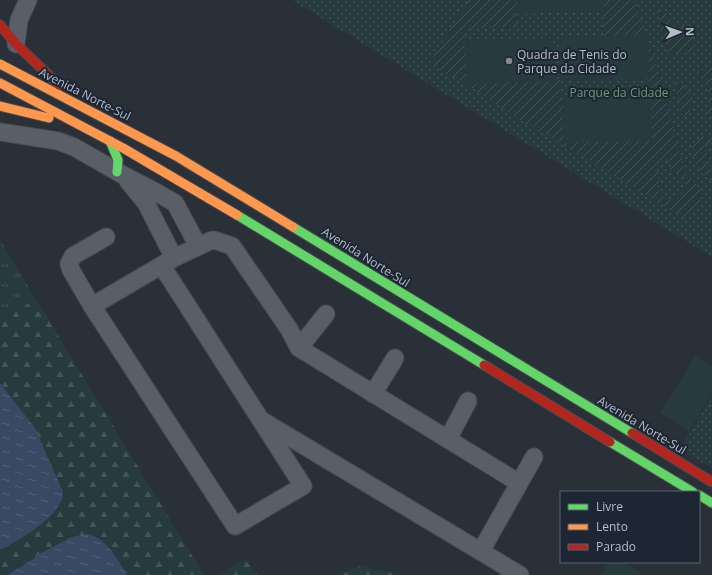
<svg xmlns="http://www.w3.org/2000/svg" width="712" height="575" viewBox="0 0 712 575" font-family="'Open Sans',sans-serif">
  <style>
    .grass { fill: url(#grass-tufts) }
    .forest { fill: url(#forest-firs) }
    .park { fill: url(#park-dots) }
    .garden { fill: url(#garden-furrows); fill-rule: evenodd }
    .pitch { fill: #273a3e }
    .water { fill: url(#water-ripples) }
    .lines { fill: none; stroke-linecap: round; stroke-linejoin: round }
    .street-casing { stroke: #484c53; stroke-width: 19 }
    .fast-casing { stroke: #484c53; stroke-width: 11 }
    .slow-casing { stroke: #484c53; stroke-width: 11 }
    .jam-casing { stroke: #484c53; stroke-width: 11 }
    .street { stroke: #5a5e66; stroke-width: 17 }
    .fast { stroke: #63d668; stroke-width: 9 }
    .slow { stroke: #ff974d; stroke-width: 9 }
    .jam { stroke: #b3261e; stroke-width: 9 }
    .poi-dot { fill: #848b96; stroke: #1d2633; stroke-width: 1.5 }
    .labels { text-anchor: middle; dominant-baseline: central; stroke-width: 4; stroke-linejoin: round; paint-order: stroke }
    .poi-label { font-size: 12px; fill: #b4bcc9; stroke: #1d2633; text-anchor: start }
    .park-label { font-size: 12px; fill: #6b9a76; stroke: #1d2633 }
    .street-label { font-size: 12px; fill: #b4bcc9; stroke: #1d2633 }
  </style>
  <defs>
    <pattern id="grass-tufts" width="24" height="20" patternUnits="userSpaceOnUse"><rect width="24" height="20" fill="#273a3e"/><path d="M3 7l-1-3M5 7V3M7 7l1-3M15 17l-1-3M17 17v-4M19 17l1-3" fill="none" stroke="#445559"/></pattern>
    <pattern id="forest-firs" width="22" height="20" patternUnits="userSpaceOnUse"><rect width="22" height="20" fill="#273a3e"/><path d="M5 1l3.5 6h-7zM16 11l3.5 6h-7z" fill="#445559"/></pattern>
    <pattern id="park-dots" width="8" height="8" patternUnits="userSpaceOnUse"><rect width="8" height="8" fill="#273a3e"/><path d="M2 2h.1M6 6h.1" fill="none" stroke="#445559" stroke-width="1.8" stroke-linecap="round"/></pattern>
    <pattern id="garden-furrows" width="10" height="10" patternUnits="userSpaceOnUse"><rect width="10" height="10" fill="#273a3e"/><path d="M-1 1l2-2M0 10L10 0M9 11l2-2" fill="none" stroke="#445559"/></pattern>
    <pattern id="water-ripples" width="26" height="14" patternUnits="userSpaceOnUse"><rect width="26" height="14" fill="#384963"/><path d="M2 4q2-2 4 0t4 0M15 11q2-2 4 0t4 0" fill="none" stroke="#526178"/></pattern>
  </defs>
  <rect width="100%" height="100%" fill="#2a3038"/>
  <polygon class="grass" points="0,240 36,299 0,322"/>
  <g class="forest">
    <path d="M36 299 204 575H128C123 568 106 541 100 538 80 526 54 546 37 555L35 558 7 575H0V550L18 541 35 428 0 383V322Z"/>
    <polygon points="245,559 257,575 220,575"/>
    <polygon points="359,566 403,575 340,575"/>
  </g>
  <g class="park">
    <polygon points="292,0 712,0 712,257"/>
    <polygon points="712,396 712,468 680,449"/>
  </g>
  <g class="garden">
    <path d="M468 0H517V26L466 29 465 40 466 83 561 80 564 143 652 140 647 35 604 36 603 0H635C654 53 668 108 682 162L687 174 702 191 699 205 688 220 515 117 466 84 429 64ZM660 160H667L671 164V171C704 179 673 215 660 192 656 186 659 180 663 175L657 171 656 165Z"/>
    <polygon points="656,7 667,13 675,26 688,25 698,51 668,55"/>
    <path d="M712 67V115L705 116C712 98 709 86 696 72Z"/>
    <path d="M674 81C695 87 699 105 683 119Z"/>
    <path d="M706 135 712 136V140L706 145C707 160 712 167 712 181 696 171 695 162 691 144Z"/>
  </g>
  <g class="pitch">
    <polygon points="517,0 603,0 604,11 517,14"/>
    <polygon points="647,35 649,78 561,80 560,37"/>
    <polygon points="552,38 553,81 466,84 465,40"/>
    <polygon points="650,97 652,140 564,143 563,100"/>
    <polygon points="695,356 712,366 712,393 689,431 660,413"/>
    <polygon points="609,562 624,562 641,572 639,575 601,575"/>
  </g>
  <g class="water">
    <path d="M0 383 35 428 63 492C64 515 18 541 0 550Z"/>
    <path d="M85 534C105 534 117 560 128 575H7L35 558 37 555 71 537Z"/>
  </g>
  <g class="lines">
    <g class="street-casing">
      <g id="street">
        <polyline points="16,44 19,20 28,0"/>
        <polyline points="0,132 58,141 74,147 123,175 154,191 175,203 198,246"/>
        <polyline points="128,181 146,203 174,258"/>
        <polyline points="106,237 73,256 69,264 71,270 92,306 235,526 303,486 162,266"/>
        <polyline points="92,306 174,258 210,241 214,240 232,246 289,329 299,348 519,483"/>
        <polyline points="299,348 326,314"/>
        <polyline points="373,394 395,358"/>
        <polyline points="261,420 520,575"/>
        <polyline points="448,439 468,401"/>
        <polyline points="481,551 534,457"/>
      </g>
    </g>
    <g class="fast-casing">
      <g id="fast">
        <polyline points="110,141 118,160 117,172"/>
        <polyline points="237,215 484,365"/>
        <polyline points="293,227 632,433"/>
        <polyline points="610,442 693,492"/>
        <polyline points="699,495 712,503"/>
      </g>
    </g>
    <g class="slow-casing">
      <g id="slow">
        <polyline points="0,64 176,156 293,227"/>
        <polyline points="0,83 123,148 237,215"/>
        <polyline points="0,106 49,118"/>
      </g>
    </g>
    <g class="jam-casing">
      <g id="jam">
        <polyline points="0,25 16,44 59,85"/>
        <polyline points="484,365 610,442"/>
        <polyline points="632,433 712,482"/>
      </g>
    </g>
    <use href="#street" class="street"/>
    <use href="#fast" class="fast"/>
    <use href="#slow" class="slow"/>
    <use href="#jam" class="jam"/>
  </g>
  <circle class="poi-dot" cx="509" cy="61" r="4"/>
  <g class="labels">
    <g class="poi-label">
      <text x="517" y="54">Quadra de Tenis do<tspan x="517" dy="14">Parque da Cidade</tspan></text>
    </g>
    <g class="park-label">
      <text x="619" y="92">Parque da Cidade</text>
    </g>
    <g class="street-label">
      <text transform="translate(85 94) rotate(27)">Avenida Norte-Sul</text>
      <text transform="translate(366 257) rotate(32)">Avenida Norte-Sul</text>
      <text transform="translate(642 425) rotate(31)">Avenida Norte-Sul</text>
    </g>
  </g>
  <rect x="560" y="491" width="140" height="72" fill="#1d2633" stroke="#59626f"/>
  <rect x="568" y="504" width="20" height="6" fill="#63d668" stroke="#59626f"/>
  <text x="596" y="511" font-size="12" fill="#b4bcc9">Livre</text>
  <rect x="568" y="524" width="20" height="6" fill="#ff974d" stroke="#59626f"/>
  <text x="596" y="531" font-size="12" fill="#b4bcc9">Lento</text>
  <rect x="568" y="544" width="20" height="6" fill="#b3261e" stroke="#59626f"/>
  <text x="596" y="551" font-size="12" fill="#b4bcc9">Parado</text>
  <g transform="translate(680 32) rotate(88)" stroke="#1d2633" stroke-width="3" paint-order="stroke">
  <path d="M0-3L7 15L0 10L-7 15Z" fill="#b4bcc9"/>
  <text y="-6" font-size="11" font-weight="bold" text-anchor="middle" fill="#b4bcc9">N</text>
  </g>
</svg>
